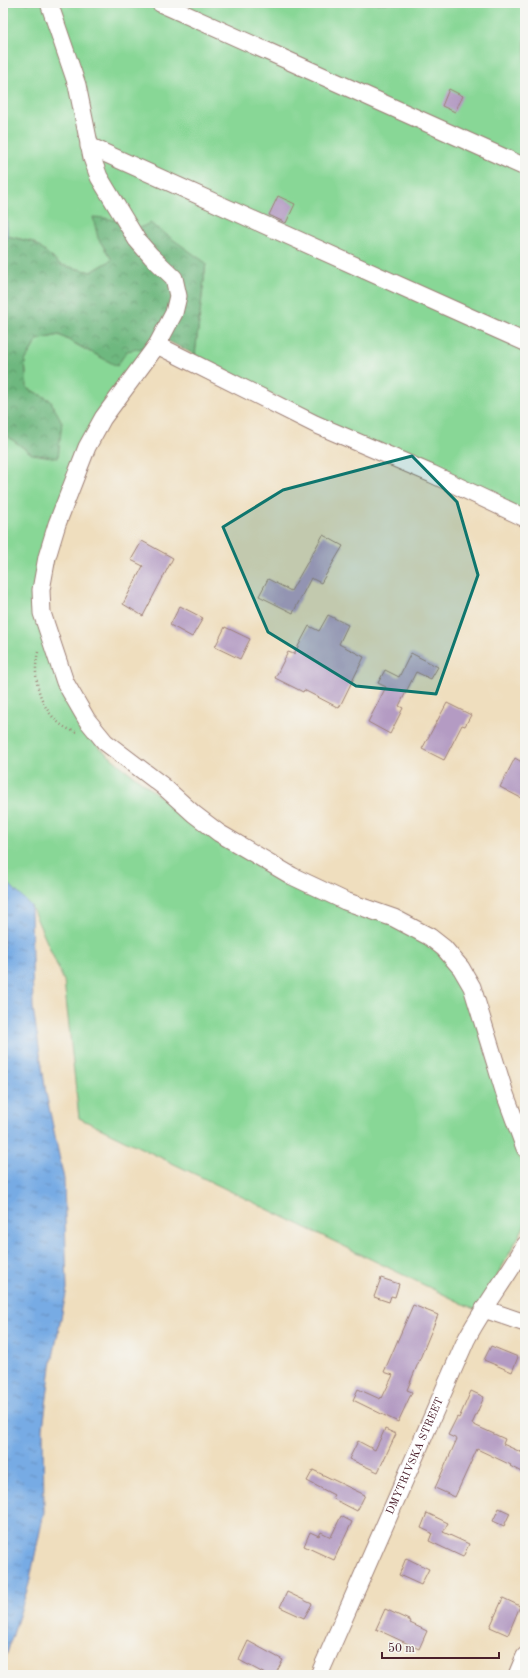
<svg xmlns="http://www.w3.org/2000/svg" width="528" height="1678" viewBox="0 0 528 1678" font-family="'Old Standard TT',serif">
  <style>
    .green { fill: #88d796; stroke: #697b60 }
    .forest { fill: url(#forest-crowns); stroke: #5c6c55 }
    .water { fill: url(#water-ripples); stroke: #606588 }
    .building { fill: #b49bc3 }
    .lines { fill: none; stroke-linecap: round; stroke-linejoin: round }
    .minor-casing { stroke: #9c7e74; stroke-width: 19 }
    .path { stroke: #9c7e74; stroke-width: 2.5; stroke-dasharray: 1 3; stroke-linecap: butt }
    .minor { stroke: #fff; stroke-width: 17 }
    .marked { fill: #0f766e; fill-opacity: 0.2; stroke: #0f766e; stroke-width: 3; stroke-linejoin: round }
    .labels { text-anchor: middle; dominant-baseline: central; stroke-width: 3.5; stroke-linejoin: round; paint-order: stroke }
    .street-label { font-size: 11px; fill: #4a1f2b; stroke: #f6f6f2 }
  </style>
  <defs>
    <pattern id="forest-crowns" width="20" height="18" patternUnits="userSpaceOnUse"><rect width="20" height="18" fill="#6eb87f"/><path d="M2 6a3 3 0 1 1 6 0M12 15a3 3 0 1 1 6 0" fill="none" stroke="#5c9568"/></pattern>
    <pattern id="water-ripples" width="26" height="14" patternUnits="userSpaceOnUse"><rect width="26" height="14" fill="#77abe4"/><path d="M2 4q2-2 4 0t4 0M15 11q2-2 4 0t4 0" fill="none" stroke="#648bb9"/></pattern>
  </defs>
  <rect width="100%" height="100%" fill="#f6f6f2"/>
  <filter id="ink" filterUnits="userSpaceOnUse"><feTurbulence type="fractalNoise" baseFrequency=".025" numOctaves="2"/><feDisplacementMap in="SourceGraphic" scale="8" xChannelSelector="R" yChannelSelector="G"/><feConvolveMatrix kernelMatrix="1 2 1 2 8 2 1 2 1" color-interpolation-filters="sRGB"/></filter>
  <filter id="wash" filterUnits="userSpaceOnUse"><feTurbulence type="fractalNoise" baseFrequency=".012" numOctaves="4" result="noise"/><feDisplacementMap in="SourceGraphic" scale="16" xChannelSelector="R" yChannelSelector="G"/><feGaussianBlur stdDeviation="0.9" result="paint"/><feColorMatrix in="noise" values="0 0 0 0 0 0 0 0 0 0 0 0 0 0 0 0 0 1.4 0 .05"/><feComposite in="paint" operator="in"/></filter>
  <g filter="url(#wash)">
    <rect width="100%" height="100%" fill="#efdebe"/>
    <g class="green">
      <polygon points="3,3 525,3 525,514 369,443 195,355 206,263 136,231 98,238 112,260 91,272 61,265 33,242 7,236 5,151 3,137"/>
      <polygon points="59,335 90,352 143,348 150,352 89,433 37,611 72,710 92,741 121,766 192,821 429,943 463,982 493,1074 505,1121 525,1171 525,1225 478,1311 79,1118 64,981 31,906 3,878 3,433 32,454 50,400 27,388 25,361 37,340"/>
    </g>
    <path class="forest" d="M93 217C110 218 122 221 136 230L150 223 206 263 195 355 168 341 150 352 143 348 127 351 117 366 59 335 37 340 25 361 27 388 50 400 62 422 58 458 32 454 3 433V248L7 236 33 242 61 265 91 272 112 260 98 238Z"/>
    <g class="water">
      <polygon points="3,137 5,151 7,236 3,248"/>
      <polygon points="3,878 31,906 33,1008 46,1093 64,1179 67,1289 51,1367 43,1428 44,1512 29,1584 3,1666 3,1497 6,1477 4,1379"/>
    </g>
    <g id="blocks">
      <g class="building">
        <polygon points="449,89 463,96 455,112 442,106"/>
        <polygon points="278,196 295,204 286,223 269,215"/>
        <polygon points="323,535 343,546 321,583 311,578 293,613 259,596 268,579 291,591"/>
        <polygon points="142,541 173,558 143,616 123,604 143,566 131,560"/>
        <polygon points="180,606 203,618 192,637 170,625"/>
        <polygon points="328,615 348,625 339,644 364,657 339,708 304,690 303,692 275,678 288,652 294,654 309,626 319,631"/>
        <polygon points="225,627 250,639 240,659 215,647"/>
        <polygon points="411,653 438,667 431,679 416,672 399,706 403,708 390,734 368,722 386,687 378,683 385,670 399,677"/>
        <polygon points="447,703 471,715 465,726 462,725 444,760 422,749"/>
        <polygon points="515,758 525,764 525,791 521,798 500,787"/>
        <polygon points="381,1278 399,1284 395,1297 391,1296 389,1302 374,1297"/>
        <polygon points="413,1305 438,1315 407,1390 412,1392 398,1422 353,1400 358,1389 380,1399 381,1397 382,1398 393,1375 384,1372"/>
        <polygon points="491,1346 518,1357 512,1372 484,1360"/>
        <polygon points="471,1391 484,1397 472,1424 505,1439 503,1444 525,1454 525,1474 510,1466 511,1465 477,1449 455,1497 435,1488 457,1439 448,1435 457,1417 459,1418"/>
        <polygon points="385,1429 396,1434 378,1472 349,1459 358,1441 375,1450"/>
        <polygon points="313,1470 365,1495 357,1511 332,1498 334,1495 307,1481"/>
        <polygon points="499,1508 510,1513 504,1526 493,1521"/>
        <polygon points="427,1513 448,1523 443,1532 469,1544 463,1557 429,1541 432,1533 421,1528"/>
        <polygon points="341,1516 352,1522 334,1560 304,1546 310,1532 319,1536 321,1532 331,1537"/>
        <polygon points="406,1558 429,1569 421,1585 399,1575"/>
        <polygon points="287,1592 312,1604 304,1618 280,1607"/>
        <polygon points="503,1598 520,1606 508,1635 490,1627"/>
        <polygon points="385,1609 411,1621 410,1623 427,1631 419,1649 376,1629"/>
        <polygon points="248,1641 283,1660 275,1675 267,1675 239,1660"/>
      </g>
    </g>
  </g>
  <g filter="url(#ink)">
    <use href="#blocks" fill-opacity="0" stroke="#9c7e74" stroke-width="1"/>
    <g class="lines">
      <g class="minor-casing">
        <g id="minor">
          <polyline points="49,3 77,85 92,158 99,177 137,240 151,256 174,278 178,296 174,313 157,345 103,418 87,447 57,524 47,557 41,590 42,613 65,682 87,720 105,742 163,786 194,814 219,833 292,876 345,901 394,918 430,937 444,948 461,968 472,987 505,1094 525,1148"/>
          <polyline points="160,3 525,167"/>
          <polyline points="89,146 525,342"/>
          <polyline points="157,345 315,424 432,474 525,518"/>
          <polyline points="484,1309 525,1323"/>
          <path id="s1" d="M319 1675 466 1340C483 1307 507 1278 525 1245"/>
          <polyline points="517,1675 525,1656"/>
        </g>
      </g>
      <path class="path" d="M38 652C32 677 39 706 59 723 63 727 70 730 76 732"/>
      <use href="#minor" class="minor"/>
    </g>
  </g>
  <path class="marked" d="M412 456 457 502 478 575 436 694 356 686 268 632 223 527 283 490Z"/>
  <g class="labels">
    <g class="street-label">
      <text stroke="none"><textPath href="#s1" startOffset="239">DMYTRIVSKA STREET</textPath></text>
    </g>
  </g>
  <rect width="528" height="1678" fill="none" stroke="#f6f6f2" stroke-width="16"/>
  <path d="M382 1652v6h117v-6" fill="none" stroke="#4a1f2b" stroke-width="2"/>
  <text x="388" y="1652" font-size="12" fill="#4a1f2b" stroke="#f6f6f2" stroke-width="3" paint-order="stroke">50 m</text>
</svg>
